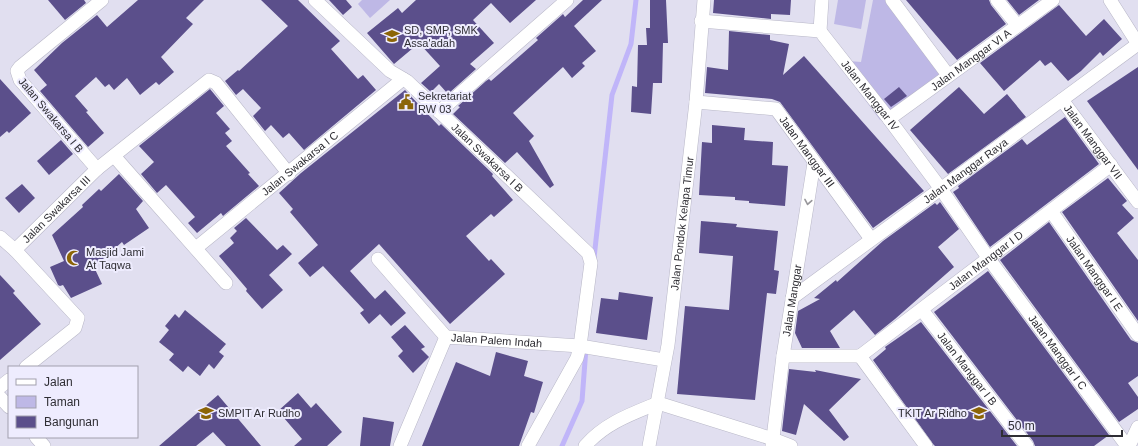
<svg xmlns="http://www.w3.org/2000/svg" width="1138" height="446" viewBox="0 0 1138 446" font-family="Helvetica,sans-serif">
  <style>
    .green { fill: #beb8e6 }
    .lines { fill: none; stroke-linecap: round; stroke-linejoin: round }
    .stream { stroke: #c0b5f9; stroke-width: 5 }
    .building { fill: #5b4f8b }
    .minor-casing { stroke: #b8b7c7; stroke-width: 14 }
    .minor { stroke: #fff; stroke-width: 13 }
    .oneway { stroke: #97969a }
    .labels { text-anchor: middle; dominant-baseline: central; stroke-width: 4; stroke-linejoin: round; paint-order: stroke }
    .poi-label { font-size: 11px; fill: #2f2e34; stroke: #eeecfe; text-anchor: start }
    .street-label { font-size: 11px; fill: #2f2e34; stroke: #eeecfe }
  </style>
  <rect width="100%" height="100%" fill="#e1dff0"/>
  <g class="green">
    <polygon points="362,0 390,0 370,18 358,4"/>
    <polygon points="838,0 866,0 861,29 834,24"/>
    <polygon points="873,0 886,0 942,76 880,120 836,60 861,62"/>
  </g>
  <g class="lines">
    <g class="stream">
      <polyline points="594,258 612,95 631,44 636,0"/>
      <polyline points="562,446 582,401 586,348"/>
    </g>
  </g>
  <g class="building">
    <polygon points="48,0 84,0 86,3 65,20"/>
    <polygon points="138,0 204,0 186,18 193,24 161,57 174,72 159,85 156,82 140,95 127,78 114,90 109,84 105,87 96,77 75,96 88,111 86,112 104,133 88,147 40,91 47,85 34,70 62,43 97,15 107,27"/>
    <polygon points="261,0 298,0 340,41 331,49 358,79 363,75 376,90 304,150 289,133 283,138 271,125 265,131 253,116 261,108 243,89 236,95 225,81 238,70 239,71 288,26"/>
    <polygon points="329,0 346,0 352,7 343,15"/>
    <polygon points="416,0 536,0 510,23 491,3 473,20 494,43 470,64 476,69 448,94 439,84 431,92 421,83 440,66 419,43 394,64 367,33 398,8 402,13"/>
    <polygon points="583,0 602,0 574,26 596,51 582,63 585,66 572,78 563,67 513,113 534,136 529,141 554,185 550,188 517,152 505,163 453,114 460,107 458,106 486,81 489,79 491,81 538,40 536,38 563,14 565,17"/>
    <polygon points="650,0 666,0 668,43 663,43 662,83 653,83 651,114 631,112 632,86 637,87 638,45 647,45 646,28 650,28"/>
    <polygon points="714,0 791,0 790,15 771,14 771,19 713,13"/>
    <polygon points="906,0 989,0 991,5 1006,24 957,60"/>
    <polygon points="1007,0 1039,0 1019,15"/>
    <polygon points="1059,5 1086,36 1104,19 1122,39 1103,56 1100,52 1081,71 1068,81 1051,62 1045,66 1040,60 1004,91 980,63"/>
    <polygon points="729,31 770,35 770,40 789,44 783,75 804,56 924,191 873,228 780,102 772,99 705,93 707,67 728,70"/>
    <polygon points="1138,67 1138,170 1087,101"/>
    <polygon points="0,79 31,113 9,133 7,131 0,137"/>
    <polygon points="899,87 907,96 891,107 884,99"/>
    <polygon points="959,87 984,114 1007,94 1026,117 948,174 910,130"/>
    <polygon points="210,89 224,106 216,113 230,129 225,133 232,141 226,146 250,173 248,174 259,186 223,216 221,213 197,233 188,223 195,217 166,185 157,193 141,174 154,162 139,146"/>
    <polygon points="405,90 439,126 441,124 493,174 492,176 513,200 494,217 491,214 466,236 489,261 491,259 505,274 450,324 379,244 350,271 375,299 385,290 406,313 391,326 380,314 369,324 360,313 364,310 323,266 310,277 298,263 318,245 290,212 293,209 279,193 301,173"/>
    <polygon points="1065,117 1099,164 990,247 953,192 959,188 958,186 1022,139 1027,145"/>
    <polygon points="712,125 745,128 744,140 773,142 772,165 788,166 785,206 749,203 749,201 735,200 735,197 699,195 702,142 712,143"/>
    <polygon points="61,140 73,154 49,175 37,161"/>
    <polygon points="119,174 143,201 136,209 149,228 124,245 122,242 94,267 102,284 71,298 63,285 60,286 58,285 50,267 64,261 52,235 83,207 82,205 99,189 101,191"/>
    <polygon points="1108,178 1127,201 1122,205 1134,218 1117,233 1138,260 1138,321 1062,212"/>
    <polygon points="22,184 35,198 19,213 5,198"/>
    <polygon points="940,202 959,229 938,247 954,267 895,319 875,335 854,310 830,331 840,348 802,348 795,333 798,311 820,299 814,298 836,280 837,282 883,241 935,203 937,205"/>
    <polygon points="246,218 277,250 283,245 292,254 269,275 283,290 262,309 246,291 247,289 219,256 234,243 230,238 237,231 234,228"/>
    <polygon points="701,221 737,224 736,227 778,231 774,270 779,271 776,294 767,293 755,400 677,394 685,306 729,310 733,256 699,253"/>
    <polygon points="1049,222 1131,340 1138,343 1138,376 1128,383 1138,397 1138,409 1119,422 1000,260"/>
    <polygon points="988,271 1109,435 1094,446 1035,446 1033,441 934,312"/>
    <polygon points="0,275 15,291 13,293 41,324 0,360"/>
    <polygon points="619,292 653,297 647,340 596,333 601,298 618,300"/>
    <polygon points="185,310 226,344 219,352 224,356 214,369 209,364 200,376 188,366 183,372 169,360 174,354 159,342 169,330 165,326 175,314 179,318"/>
    <polygon points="921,322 1017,446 935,446 933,444 873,360 886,349 885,347"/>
    <polygon points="405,325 425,347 421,349 429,357 413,373 398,356 403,351 391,337"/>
    <polygon points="496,352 528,361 524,376 543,382 534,413 531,412 519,446 422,446 456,362 490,376"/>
    <polygon points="789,369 816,372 815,370 861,379 829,410 849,437 844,441 804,404 796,435 782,431"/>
    <polygon points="298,393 311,408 316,403 342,432 327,446 294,446 302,439 278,411"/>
    <polygon points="218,395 261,446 226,446 213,432 196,446 159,446"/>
    <polygon points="363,417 394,422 390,446 360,446"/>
  </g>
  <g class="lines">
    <g class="minor-casing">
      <g id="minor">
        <path id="s1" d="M315 0 390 71 407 81 588 253 591 263 580 346 664 360"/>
        <polyline points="892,0 948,75"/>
        <polyline points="997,0 1017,25"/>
        <polyline points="1110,0 1138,44"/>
        <path id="s2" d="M701 21 820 31 889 119 941 189 989 259 1127 446"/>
        <polyline points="820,31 822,0"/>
        <path id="s3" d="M1062 100 1138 202"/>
        <path id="s4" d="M696 102 776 109 871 239"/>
        <polyline points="439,112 567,0"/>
        <path id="s5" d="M889 119 1053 0"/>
        <polyline points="114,156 226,283"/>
        <polyline points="97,169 20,80 17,71 20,67 102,0"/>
        <path id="s6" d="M1051 211 1138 335"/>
        <polyline points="0,237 15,250 78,318 75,328 26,367"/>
        <path id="s7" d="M196 248 403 79"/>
        <path id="s8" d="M15 250 97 169 209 80 216 83 289 174"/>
        <polyline points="378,259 446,337"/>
        <path id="s9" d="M792 298 1138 44"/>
        <path id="s10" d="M922 310 1027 446"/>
        <polyline points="783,356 860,356"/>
        <path id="s11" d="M860 356 1111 165"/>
        <polyline points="860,356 926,446"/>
        <polyline points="0,387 9,380"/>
        <polyline points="0,397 9,407"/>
        <polyline points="658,403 773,439 791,446"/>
        <polyline points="36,437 44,446"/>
        <path id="s12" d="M400 446 446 337 580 346 577 358 528 446"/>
        <path d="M585 446C605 423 631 414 658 403"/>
        <path id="s13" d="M649 446 668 345 696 102 704 0"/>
        <path id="s14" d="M772 446 783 356 814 163"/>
        <polyline points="1129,446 1138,427"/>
      </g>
    </g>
    <use href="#minor" class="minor"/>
  </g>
  <defs><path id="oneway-chevron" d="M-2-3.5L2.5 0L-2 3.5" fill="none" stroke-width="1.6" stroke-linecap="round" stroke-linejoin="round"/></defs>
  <use class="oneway" href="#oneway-chevron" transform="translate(808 202) rotate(100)"/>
  <defs>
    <g id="school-bare" transform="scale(1.2)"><path d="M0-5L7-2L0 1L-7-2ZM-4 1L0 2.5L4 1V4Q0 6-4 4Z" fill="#8c6507" stroke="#eeecfe" stroke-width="2.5" paint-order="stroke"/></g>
    <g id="civic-bare" transform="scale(1.2)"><path d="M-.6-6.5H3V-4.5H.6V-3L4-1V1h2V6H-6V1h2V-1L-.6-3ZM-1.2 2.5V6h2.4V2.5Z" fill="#8c6507" stroke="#eeecfe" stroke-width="2.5" paint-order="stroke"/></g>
    <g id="mosque-bare" transform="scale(1.2)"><path d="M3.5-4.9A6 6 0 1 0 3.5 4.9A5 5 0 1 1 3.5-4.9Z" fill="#8c6507" stroke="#eeecfe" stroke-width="2.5" paint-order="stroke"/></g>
  </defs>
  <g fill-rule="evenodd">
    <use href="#school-bare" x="392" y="36"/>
    <use href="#civic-bare" x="406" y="102"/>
    <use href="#mosque-bare" x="74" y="258"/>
    <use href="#school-bare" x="206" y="413"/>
    <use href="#school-bare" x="979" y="413"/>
  </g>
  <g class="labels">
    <g class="poi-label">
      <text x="404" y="30">SD, SMP, SMK<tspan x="404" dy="13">Assa'adah</tspan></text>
      <text x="418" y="96">Sekretariat<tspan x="418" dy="13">RW 03</tspan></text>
      <text x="86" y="252">Masjid Jami<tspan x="86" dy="13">At Taqwa</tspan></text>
      <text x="218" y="413">SMPIT Ar Rudho</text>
      <text x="967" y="413" text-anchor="end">TKIT Ar Ridho</text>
    </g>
    <g class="street-label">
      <text stroke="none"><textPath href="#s5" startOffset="101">Jalan Manggar VI A</textPath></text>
      <text stroke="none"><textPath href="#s2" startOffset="201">Jalan Manggar IV</textPath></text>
      <text transform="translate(51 115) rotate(50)">Jalan Swakarsa I B</text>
      <text stroke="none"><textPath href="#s3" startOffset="52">Jalan Manggar VII</textPath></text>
      <text stroke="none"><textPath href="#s4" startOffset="133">Jalan Manggar III</textPath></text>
      <text stroke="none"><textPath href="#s1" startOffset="234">Jalan Swakarsa I B</textPath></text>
      <text stroke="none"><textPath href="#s7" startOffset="134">Jalan Swakarsa I C</textPath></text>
      <text stroke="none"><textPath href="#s9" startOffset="215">Jalan Manggar Raya</textPath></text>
      <text stroke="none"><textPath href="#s8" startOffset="58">Jalan Swakarsa III</textPath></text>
      <text stroke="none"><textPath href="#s13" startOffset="225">Jalan Pondok Kelapa Timur</textPath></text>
      <text stroke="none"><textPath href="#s11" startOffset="158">Jalan Manggar I D</textPath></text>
      <text stroke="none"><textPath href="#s6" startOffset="76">Jalan Manggar I E</textPath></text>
      <text stroke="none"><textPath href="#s14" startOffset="147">Jalan Manggar</textPath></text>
      <text stroke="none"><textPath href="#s12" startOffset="169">Jalan Palem Indah</textPath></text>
      <text stroke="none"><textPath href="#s2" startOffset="519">Jalan Manggar I C</textPath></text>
      <text stroke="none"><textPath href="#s10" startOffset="74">Jalan Manggar I B</textPath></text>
    </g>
  </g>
  <rect x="8" y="366" width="130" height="72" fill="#eeecfe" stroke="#a2a0ad"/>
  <rect x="16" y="379" width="20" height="6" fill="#ffffff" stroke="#a2a0ad"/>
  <text x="44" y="386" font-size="12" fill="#2f2e34">Jalan</text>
  <rect x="16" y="396" width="20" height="12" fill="#beb8e6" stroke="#a2a0ad"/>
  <text x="44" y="406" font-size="12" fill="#2f2e34">Taman</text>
  <rect x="16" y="416" width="20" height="12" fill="#5b4f8b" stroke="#a2a0ad"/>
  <text x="44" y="426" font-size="12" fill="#2f2e34">Bangunan</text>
  <path d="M1002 430v6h120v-6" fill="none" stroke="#2f2e34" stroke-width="2"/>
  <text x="1008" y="430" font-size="12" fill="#2f2e34" stroke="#eeecfe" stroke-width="3" paint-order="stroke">50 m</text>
</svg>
